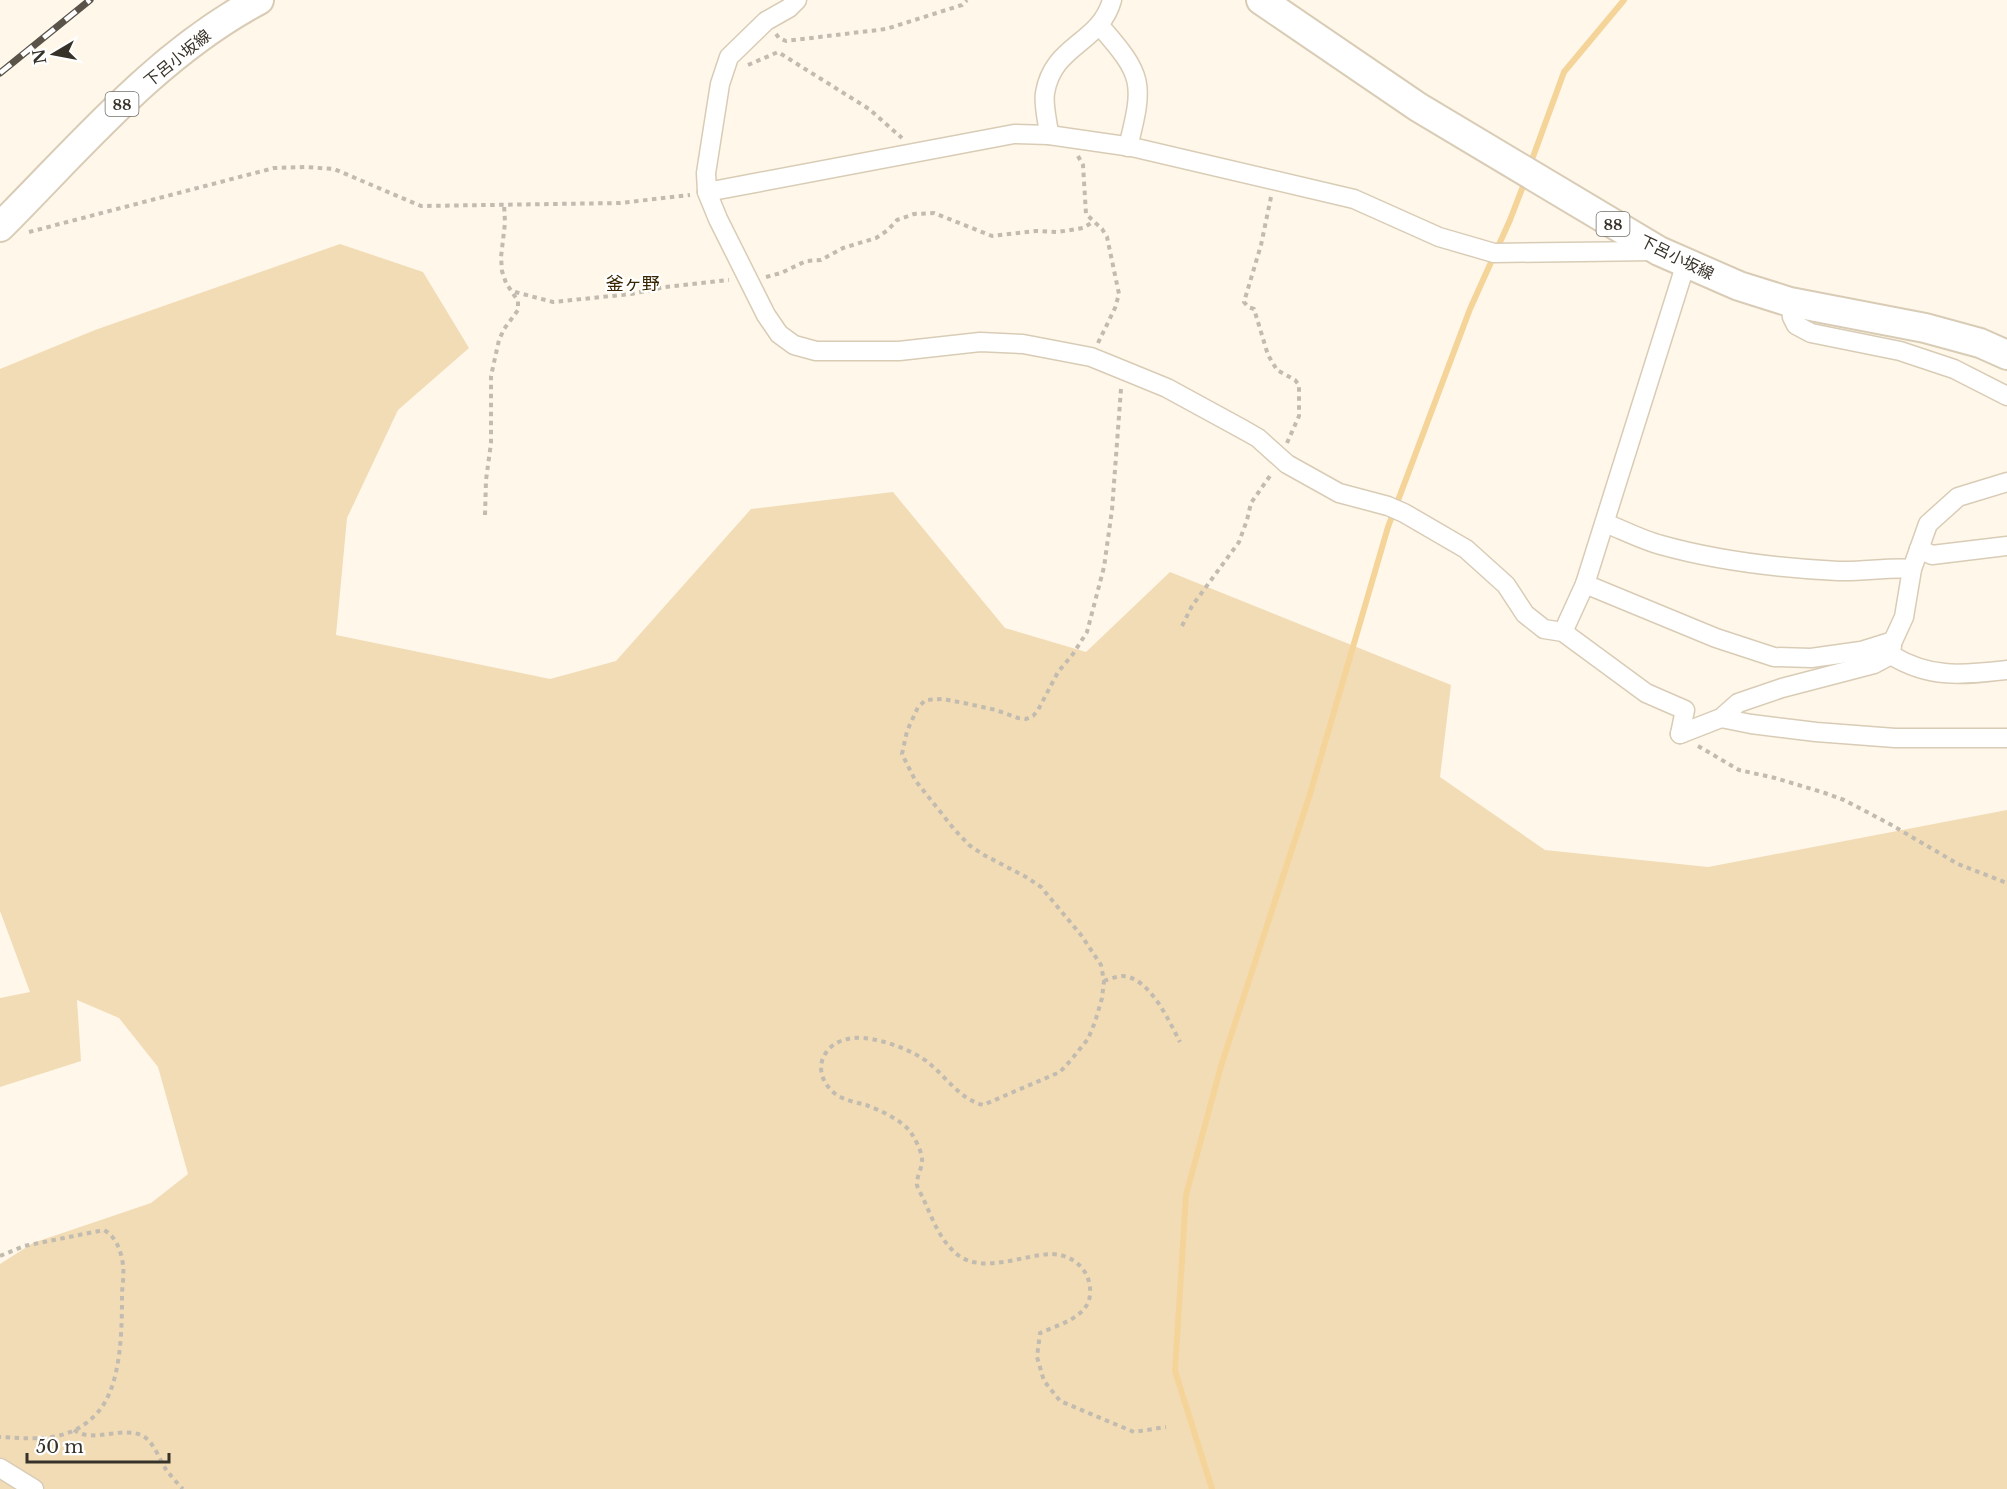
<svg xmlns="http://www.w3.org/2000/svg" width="2007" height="1489" viewBox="0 0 2007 1489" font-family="'Libre Baskerville','Noto Sans JP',serif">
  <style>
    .green { fill: #f2dcb6 }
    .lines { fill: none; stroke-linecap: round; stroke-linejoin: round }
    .stream { stroke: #f5d499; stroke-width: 6 }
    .minor-casing { stroke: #d9ccb6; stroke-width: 21 }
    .primary-casing { stroke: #d9ccb6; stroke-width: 32 }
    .path { stroke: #c2bbaf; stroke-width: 4; stroke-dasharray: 4.5 4.5; stroke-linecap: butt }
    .minor { stroke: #fff; stroke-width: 18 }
    .primary { stroke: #fff; stroke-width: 28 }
    .rail-casing { stroke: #59534a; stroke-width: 7 }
    .rail { stroke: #fff; stroke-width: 4.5; stroke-dasharray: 14; stroke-linecap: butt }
    .labels { text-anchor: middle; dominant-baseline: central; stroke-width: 4.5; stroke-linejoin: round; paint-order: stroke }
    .shield { fill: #fff; stroke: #737069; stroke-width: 1.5 }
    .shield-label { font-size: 15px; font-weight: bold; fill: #373229 }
    .street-label { font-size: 16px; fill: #373229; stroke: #fff }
    .neighbourhood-label { font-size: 18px; fill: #382500; stroke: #fff }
  </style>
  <rect width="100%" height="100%" fill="#fff7e9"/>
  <polygon class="green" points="340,244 423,272 469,348 398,410 347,518 336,635 550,679 616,661 751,509 893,492 1005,628 1086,652 1170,572 1451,685 1440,777 1545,850 1708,867 2007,810 2007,1489 0,1489 0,1264 33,1243 151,1203 188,1174 158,1067 119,1018 77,1000 81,1061 0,1087 0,998 30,992 0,911 0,369 95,330"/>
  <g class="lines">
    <g class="stream">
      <polyline points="1530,165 1564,72 1624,0"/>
      <polyline points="1212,1489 1175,1371 1186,1195 1221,1066 1310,794 1388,527 1470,309 1510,220 1525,181"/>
    </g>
    <g class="minor-casing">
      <g id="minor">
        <polyline points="797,0 789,8 766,21 729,57 720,84 706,173 707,192 718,219 766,315 779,334 794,345 816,351 899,351 980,342 1023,344 1091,357 1123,370 1167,388 1244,430 1258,438 1287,464 1339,493 1388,506 1404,513 1466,549 1506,585 1525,614 1544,629 1563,632 1646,693 1685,710 1680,734"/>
        <path d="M1100 26C1144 76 1144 83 1128 147"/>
        <path d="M1049 135C1048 122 1043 106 1045 93 1053 44 1100 44 1112 0"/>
        <polyline points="707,192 1014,134 1049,135 1132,147 1354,199 1439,237 1494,253 1654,251"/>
        <polyline points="1790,302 1792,317 1796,325 1811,333 1900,351 1954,369 2007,396"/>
        <path d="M1605 523C1623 530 1642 540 1661 545 1718 561 1779 568 1838 571 1863 572 1888 567 1912 569"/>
        <polyline points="1919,549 1932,555 2007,546"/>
        <polyline points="1585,584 1716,638 1774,657 1811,658 1861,651 1893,641 1904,617 1912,569 1928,524 1958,497 2007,482"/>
        <polyline points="1563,632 1585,584 1686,263"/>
        <path d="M1892 645 1891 655C1930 679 1963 675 2007 670"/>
        <polyline points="1721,718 1738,703 1782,688 1874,664 1891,655"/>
        <polyline points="1680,734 1721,718 1751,724 1816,732 1895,738 2007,738"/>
        <polyline points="0,1468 34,1489"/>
      </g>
    </g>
    <g class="primary-casing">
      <g id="primary">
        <polyline points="1261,0 1418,107 1659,251 1739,286 1790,302 1925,328 1980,343 2007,355"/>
        <path d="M0 227C80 147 157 54 259 0"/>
      </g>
    </g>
    <g class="path">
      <polyline points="776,34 779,38 786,41 886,29 962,5 967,0"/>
      <polyline points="748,65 778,52 869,109 902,138"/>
      <polyline points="1078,156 1083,165 1086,214 1102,229 1107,237 1119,294 1115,308 1098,343"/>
      <polyline points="1271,197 1261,245 1244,302 1248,307 1254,309 1268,355 1277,370 1295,380 1299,385 1299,416 1287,443"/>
      <polyline points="29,232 274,168 305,167 334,169 421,206 620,203 690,195"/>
      <polyline points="766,277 781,273 806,261 821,260 843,248 876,238 888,230 897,220 914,214 934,213 992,236 1036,231 1058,232 1083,228 1093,222"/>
      <polyline points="515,292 553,302 631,294 665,287 729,280"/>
      <path d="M1121 389 1112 510 1104 567 1087 632 1073 654 1058 672 1038 710 1033 716 1026 719 1018 718 996 710 964 703 943 699 926 700 918 707 907 731 902 754 915 780 954 829 969 845 984 855 1026 877 1041 887 1081 935 1101 965 1104 981 1102 998 1095 1022 1088 1039 1071 1060 1060 1072 983 1105C960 1099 948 1079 930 1064 914 1050 875 1036 854 1038 824 1040 809 1070 833 1092 842 1100 855 1102 866 1105 880 1110 899 1119 909 1130 914 1136 922 1152 922 1159 923 1167 916 1177 917 1185 918 1189 921 1194 923 1198 932 1218 940 1241 958 1255 983 1274 1023 1255 1051 1254 1073 1254 1092 1271 1090 1294 1089 1317 1058 1325 1040 1333L1037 1357 1044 1381 1060 1401 1134 1432 1166 1427"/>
      <polyline points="485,515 486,480 491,443 491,376 499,340 504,329 518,310 518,301 506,283 502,271 501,257 505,223 504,204"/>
      <polyline points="1182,626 1192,606 1239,542 1247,520 1251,503 1272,473"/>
      <polyline points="1698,746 1739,770 1775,778 1825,793 1844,800 1888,823 1958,864 2007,883"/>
      <path d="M1104 981C1110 979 1117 976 1123 976 1150 978 1169 1021 1180 1042"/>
      <path d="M0 1256 24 1246 104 1230C116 1237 121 1250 123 1265 124 1273 123 1283 122 1292 122 1327 122 1385 98 1412 71 1443 36 1439 0 1437"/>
      <path d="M74 1430C93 1444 122 1425 143 1436 154 1442 160 1461 167 1471 172 1477 177 1483 183 1489"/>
    </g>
    <use href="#minor" class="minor"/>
    <use href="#primary" class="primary"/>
    <g class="rail-casing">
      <polyline id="rail" points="0,73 90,0"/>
    </g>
    <use href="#rail" class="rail"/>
  </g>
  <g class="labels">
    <g class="shield">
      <rect x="105.5" y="92" width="33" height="24" rx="4.5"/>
      <rect x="1596.5" y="212" width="33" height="24" rx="4.5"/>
    </g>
    <g class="shield-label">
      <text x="122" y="104">88</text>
      <text x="1613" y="224">88</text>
    </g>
    <g class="street-label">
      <text transform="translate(177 58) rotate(-39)">下呂小坂線</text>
      <text transform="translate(1677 257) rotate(26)">下呂小坂線</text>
    </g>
    <g class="neighbourhood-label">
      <text x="633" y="284">釜ヶ野</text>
    </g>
  </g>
  <g transform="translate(54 54) rotate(260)" stroke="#ffffff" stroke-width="4.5" paint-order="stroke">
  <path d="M0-4.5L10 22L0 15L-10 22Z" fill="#373229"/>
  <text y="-9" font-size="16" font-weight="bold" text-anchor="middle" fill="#373229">N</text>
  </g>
  <path d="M27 1453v9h142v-9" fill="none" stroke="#373229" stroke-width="3"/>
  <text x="36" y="1453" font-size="18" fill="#373229" stroke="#ffffff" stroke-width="4.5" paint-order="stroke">50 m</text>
</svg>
